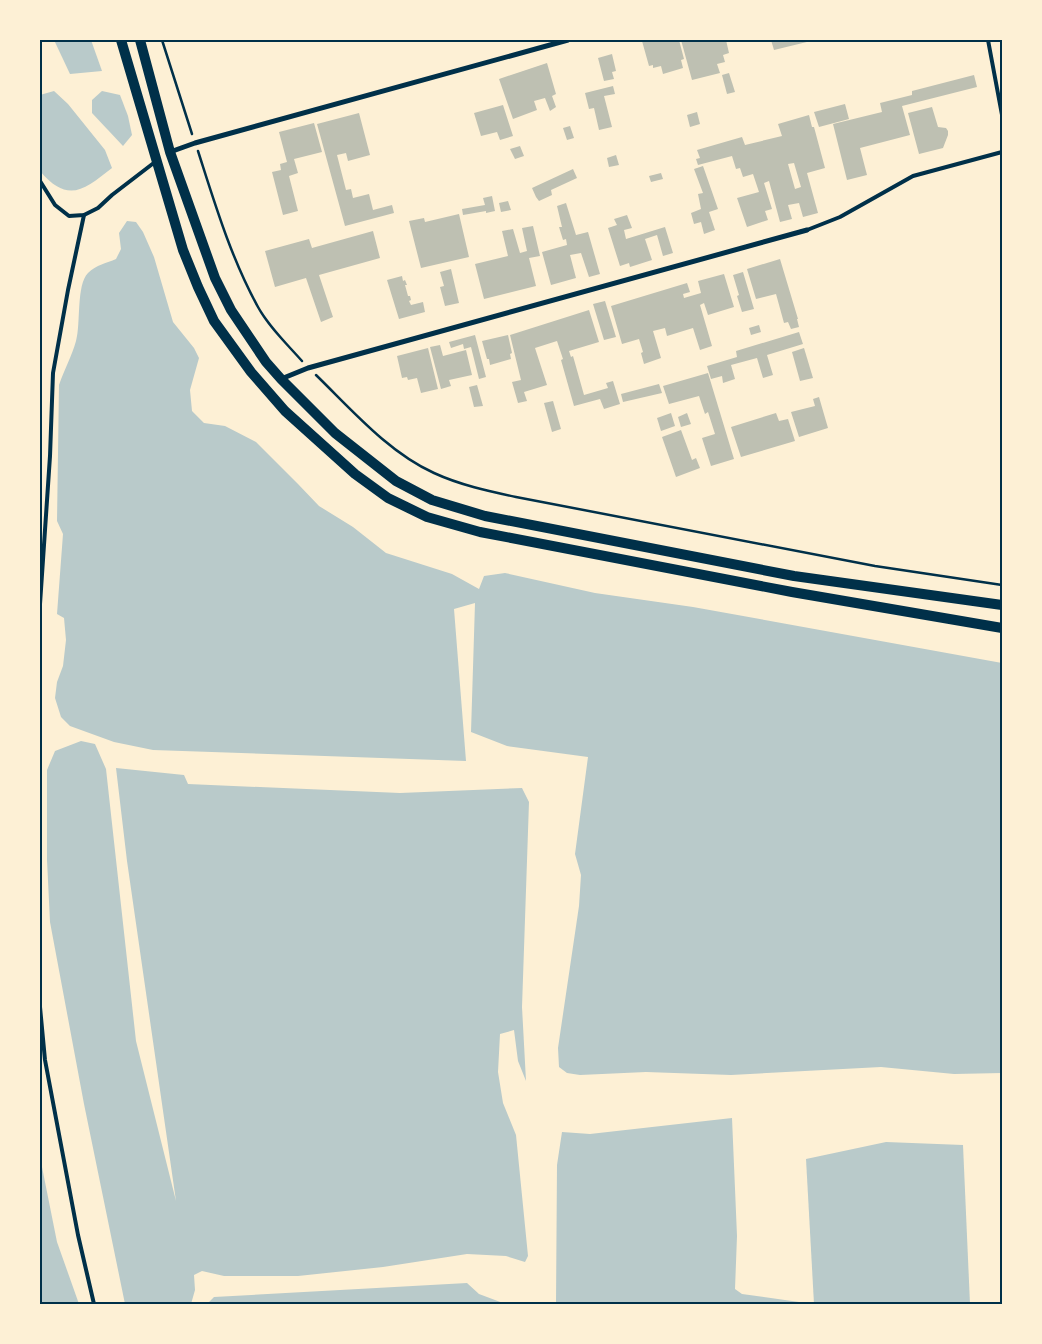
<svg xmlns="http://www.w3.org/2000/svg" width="1042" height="1344" viewBox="0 0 1042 1344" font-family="Arial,sans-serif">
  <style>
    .green { fill: #b9caca }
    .building { fill: #bec0b2; fill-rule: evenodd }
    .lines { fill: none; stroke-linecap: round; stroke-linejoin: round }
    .path { stroke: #003049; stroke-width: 2.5 }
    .service { stroke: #003049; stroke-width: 4 }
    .minor { stroke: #003049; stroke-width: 5 }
    .secondary { stroke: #003049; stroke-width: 10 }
    .neatline { fill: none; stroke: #003049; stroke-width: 2 }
  </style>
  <rect width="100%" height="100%" fill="#fdf0d5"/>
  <g class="green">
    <polygon points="54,40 91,40 102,71 70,74"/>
    <path d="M54 91 68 104 105 150 112 168C84 190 68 204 40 171V95Z"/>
    <polygon points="102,91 120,95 128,116 132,135 123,146 92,113 92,100"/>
    <path d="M127 221 136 222 143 232 154 257 173 322 194 348 199 358 190 390 192 411 204 423 225 426 256 442 298 484 319 506 353 527 386 553 452 574 479 589 484 576 505 573 595 593 693 607 1002 663V1073L954 1074 881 1067 731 1075 646 1072 580 1075 567 1073 559 1067 558 1048 579 906 581 875 575 854 588 757 507 746 471 732 475 603 454 609 466 761 153 750 114 742 70 726 61 717 55 698 57 682 63 666 66 640 64 618 57 614 63 534 57 521 59 385C64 370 72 356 76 341 81 324 76 285 88 273 96 265 107 263 116 259L121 249 119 233Z"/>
    <polygon points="81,741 95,744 106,769 136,1041 176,1201 127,861 116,768 184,775 188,784 400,793 522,788 529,802 522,1007 526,1081 518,1061 514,1030 500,1034 498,1072 503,1103 516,1135 528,1256 525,1262 506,1256 467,1254 383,1267 298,1276 224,1276 202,1271 194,1275 195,1290 191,1304 125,1304 84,1104 50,922 47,860 47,770 55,751"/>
    <polygon points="732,1118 737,1236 735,1289 742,1294 799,1302 800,1304 556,1304 557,1165 562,1132 590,1134"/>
    <polygon points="886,1142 963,1145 970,1304 814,1304 806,1159"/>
    <polygon points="40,1157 57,1242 79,1304 40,1304"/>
    <polygon points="467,1283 479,1294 503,1303 207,1304 214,1297"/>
  </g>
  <g class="building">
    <polygon points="646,40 679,40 684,59 681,60 683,68 663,74 661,66 653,68 653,65 649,66 642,41"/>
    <polygon points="681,40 726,40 729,53 723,55 725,62 717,64 720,73 692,80"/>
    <polygon points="771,40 811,40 811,41 774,50"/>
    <polygon points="612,54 616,71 612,72 614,79 604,81 598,58"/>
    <polygon points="547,63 556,94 552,96 556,107 550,111 545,98 534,101 537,110 513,119 499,79"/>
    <polygon points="729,73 735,92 727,94 722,75"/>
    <polygon points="974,75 977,87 902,106 910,135 860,148 867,175 847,180 833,124 882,112 880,103 912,95 912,91"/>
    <polygon points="613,86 615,94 604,96 612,127 599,130 594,108 589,109 585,93"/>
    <polygon points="845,104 849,119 819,127 814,112"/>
    <polygon points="503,105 513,136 500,140 497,132 481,136 474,113"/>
    <polygon points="932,107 938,127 946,128 948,131 948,135 943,148 919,154 908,113"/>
    <polygon points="697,112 700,124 690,127 687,115"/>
    <polygon points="359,113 370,155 348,161 346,153 337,155 346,190 351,189 353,198 369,194 373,210 392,205 394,213 345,226 317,124"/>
    <path d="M809 115 812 127H814L825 168 807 173 818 213 803 217 799 203 788 205 792 219 780 222 769 181 764 183 772 209 765 211 768 220 747 227 737 198 759 192 753 174 743 177 740 168 736 169 732 156 698 165 696 159 700 158 697 150 742 137 745 145 782 136 778 124ZM794 163 801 187 795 189 788 164Z"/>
    <polygon points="314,123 322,152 294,159 298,173 289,176 298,211 283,215 272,172 281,170 280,164 287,162 279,132"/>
    <polygon points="570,126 574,138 567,140 563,128"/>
    <polygon points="520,146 524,156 515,159 510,149"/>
    <polygon points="616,155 619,165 609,167 607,158"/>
    <polygon points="703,166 718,209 709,212 715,230 704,234 701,222 694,224 691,213 701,209 698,194 703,193 694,169"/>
    <polygon points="573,169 577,178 551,190 552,195 539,201 536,197 532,188"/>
    <polygon points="661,173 663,179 651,182 649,176"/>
    <polygon points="492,196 495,211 486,213 486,211 463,215 462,209 485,205 483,198"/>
    <polygon points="508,201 511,210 501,212 499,203"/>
    <polygon points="566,203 576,235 588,232 600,274 589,277 581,253 570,255 576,278 551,285 542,252 567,245 566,239 563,240 559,227 562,227 557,206"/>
    <polygon points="459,214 469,257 421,268 409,221 424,218 425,222"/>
    <polygon points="627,215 632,228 624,230 626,239 665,227 673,253 663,256 657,235 645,239 652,260 630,267 629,263 620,266 608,228 617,225 614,219"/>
    <polygon points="533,226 540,256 529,258 536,286 484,299 475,264 508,256 502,231 513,229 520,253 527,251 522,228"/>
    <polygon points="373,231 380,258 319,275 333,317 321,322 306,278 275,287 265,251 309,239 312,248"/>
    <polygon points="780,259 798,319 797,319 799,327 791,329 788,322 784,323 776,294 756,299 747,269"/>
    <polygon points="451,269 459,303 445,306 440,287 444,286 440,272"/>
    <polygon points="743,272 754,309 742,312 737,296 739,295 733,275"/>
    <polygon points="724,274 734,307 708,315 704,303 700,305 712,346 700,350 693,328 667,336 665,328 653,331 661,358 644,364 641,353 643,352 639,339 622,344 611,306 687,283 690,292 683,294 684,298 701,293 698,281"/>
    <polygon points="402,276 403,281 405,280 407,285 405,285 408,296 410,296 411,300 409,301 411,305 423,302 425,312 399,319 387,280"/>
    <polygon points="605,301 616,337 604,340 593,304"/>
    <polygon points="589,310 599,342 569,351 571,357 573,356 584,395 608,388 606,383 613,381 620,404 604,409 600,399 574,406 561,360 563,359 557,341 535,348 547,385 524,392 527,401 518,403 512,382 521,380 510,335"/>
    <polygon points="759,325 761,332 751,335 749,328"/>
    <polygon points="799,332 803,344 767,355 773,375 763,378 757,358 731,365 735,379 723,383 722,376 711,379 707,366 737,357 736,351"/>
    <polygon points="475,335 486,377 479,379 471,347 464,349 463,344 451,348 449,342"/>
    <polygon points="508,335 512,353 510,354 511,359 490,365 489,359 487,359 482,341"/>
    <polygon points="440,345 443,356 466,350 472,375 449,380 451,386 441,389 430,347"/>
    <polygon points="428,348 438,389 421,393 417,378 408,380 407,377 402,378 397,356"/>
    <polygon points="804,348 813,378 800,381 792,352"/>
    <polygon points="708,373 734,459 711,466 702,438 715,434 708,412 705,414 699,396 669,404 663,386"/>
    <polygon points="659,384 662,393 623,402 621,394"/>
    <polygon points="477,385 483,406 474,407 469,387"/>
    <polygon points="819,397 828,428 799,437 791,412 815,406 813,399"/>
    <polygon points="553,401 561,429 552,432 544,403"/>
    <polygon points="671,413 675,426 661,431 657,418"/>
    <polygon points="687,413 691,424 681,427 678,417"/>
    <polygon points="776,413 779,421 788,419 795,441 741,457 731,427"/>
    <polygon points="681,430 692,460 696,458 700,468 676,477 662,437"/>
  </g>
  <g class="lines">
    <g class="path">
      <polyline points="162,40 192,134"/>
      <path d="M198 151C215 204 231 258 258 307 269 327 287 344 302 361"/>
      <path d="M316 375C352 410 388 452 434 473 460 485 488 491 516 497L875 566 1002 585"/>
    </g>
    <g class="service">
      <polyline points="988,40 1002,115"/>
      <polyline points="40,181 55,205 69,216 84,215 98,208 112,195 155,162"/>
      <polyline points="807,230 840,217 913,176 1002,152"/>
      <polyline points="40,604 50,456 53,373 68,290 84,215"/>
      <polyline points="40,1007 45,1060 78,1235 94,1304"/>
    </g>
    <g class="minor">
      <polyline points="170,152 195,143 568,40"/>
      <polyline points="281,379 308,368 807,230"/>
    </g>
    <g class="secondary">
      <polyline points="121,40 183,250 198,287 214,321 251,372 285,411 355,474 388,498 427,517 480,532 792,592 1002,628"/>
      <polyline points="140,40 170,152 215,278 231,310 266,362 281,379 335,433 396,481 432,500 485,516 794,576 1002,605"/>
    </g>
  </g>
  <rect width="1042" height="1344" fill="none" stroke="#fdf0d5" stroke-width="82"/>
  <rect x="41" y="41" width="960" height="1262" class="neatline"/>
</svg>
